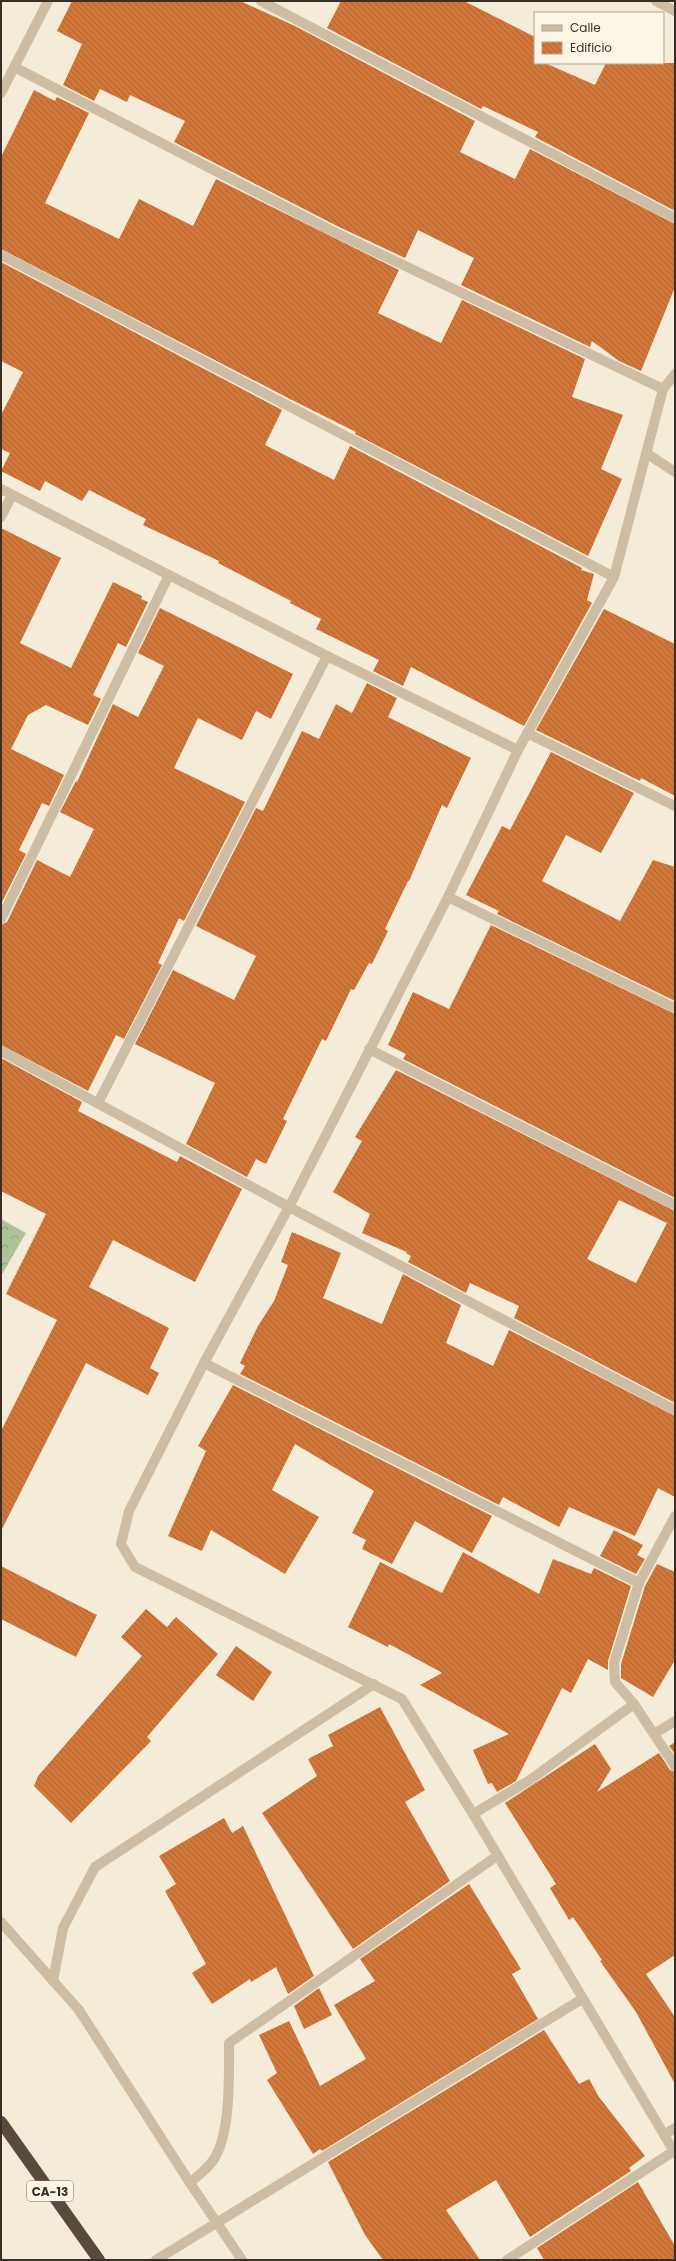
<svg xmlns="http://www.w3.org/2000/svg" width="676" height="2261" viewBox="0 0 676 2261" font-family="Poppins,sans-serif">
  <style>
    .forest { fill: url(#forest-crowns) }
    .building { fill: url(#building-back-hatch); fill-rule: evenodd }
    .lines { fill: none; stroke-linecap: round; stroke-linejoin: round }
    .minor { stroke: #cdbda4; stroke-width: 10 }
    .highway { stroke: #5a4a3d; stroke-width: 12 }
    .labels { text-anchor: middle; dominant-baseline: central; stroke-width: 3; stroke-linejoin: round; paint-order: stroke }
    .shield { fill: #fbf5e6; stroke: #726a60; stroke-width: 1 }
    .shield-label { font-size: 12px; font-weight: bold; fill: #382f27 }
  </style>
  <defs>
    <pattern id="forest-crowns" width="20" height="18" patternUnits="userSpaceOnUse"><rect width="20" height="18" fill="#aec498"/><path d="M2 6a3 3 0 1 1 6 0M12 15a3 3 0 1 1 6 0" fill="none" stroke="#8fa07c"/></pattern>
    <pattern id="building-back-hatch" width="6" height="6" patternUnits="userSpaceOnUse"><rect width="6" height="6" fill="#d1773a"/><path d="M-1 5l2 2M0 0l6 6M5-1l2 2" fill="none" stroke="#ab6231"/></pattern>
  </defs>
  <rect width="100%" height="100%" fill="#f4ecd9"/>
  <polygon class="forest" points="1,1219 26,1233 1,1276"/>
  <g class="building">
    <polygon points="72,1 240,1 295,26 475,121 460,152 515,179 530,149 675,224 675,287 641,371 619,361 592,341 590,347 461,285 474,258 418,230 405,258 337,226 174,142 185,121 130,95 127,102 100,89 94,101 63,85 82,44 57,31"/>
    <polygon points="341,1 464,1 535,37 535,63 545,63 595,85 606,63 675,63 675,211 535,137 538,132 483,106 481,109 327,28"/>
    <polygon points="34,90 55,101 57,97 89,113 45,203 119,239 139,199 193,226 216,179 399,270 378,313 441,343 462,300 585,359 572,397 623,415 601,469 622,479 588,556 355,434 356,432 288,398 1,249 1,157"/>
    <polygon points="1,262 282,410 265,445 334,480 350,446 582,568 581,570 594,574 587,600 592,603 524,726 411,667 403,686 373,671 379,660 316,629 321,619 290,603 291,601 218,563 219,561 143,525 146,519 89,490 82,501 45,481 40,491 1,471 10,453 1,449 1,415 23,372 1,361"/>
    <polygon points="1,528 61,558 20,643 71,668 113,582 142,596 141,599 148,602 126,647 118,643 93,695 101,699 88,725 46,705 28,715 11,749 64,775 49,806 42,803 19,850 26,854 1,904"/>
    <polygon points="160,608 293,674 271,719 256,711 242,740 198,718 174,768 245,802 184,921 179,918 158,963 162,965 124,1039 116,1035 88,1091 1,1045 1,925 7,922 37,860 70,877 94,829 60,812 76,781 77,782 113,704 138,717 164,666 138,653"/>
    <polygon points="604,609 675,644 675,796 641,778 640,781 536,730"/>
    <polygon points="367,683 397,698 388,717 471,758 447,808 442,805 409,881 408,881 385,929 388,931 372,964 369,963 354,990 351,989 326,1041 322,1039 283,1119 287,1121 266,1164 256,1159 247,1177 186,1144 215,1083 135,1044 173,970 234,1000 256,956 196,926 256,808 263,811 302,731 319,739 336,704 352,713"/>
    <polygon points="551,752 634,793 601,853 566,835 542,881 620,921 653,860 675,867 675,1001 497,914 499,911 466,895 502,826 510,830"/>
    <polygon points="491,925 675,1014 675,1198 403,1059 406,1054 388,1045 413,992 449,1009"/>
    <polygon points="1,1058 82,1102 78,1111 177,1162 180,1156 242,1189 195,1282 113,1240 89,1287 169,1328 150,1368 159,1373 148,1395 86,1363 1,1531 1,1431 57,1320 6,1294 46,1214 1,1191"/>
    <path d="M396 1070 675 1211V1403L514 1318 519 1306 470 1283 466 1293 408 1262 411 1256 406 1253 407 1252 362 1233 370 1214 333 1192 362 1141 355 1137ZM619 1200 667 1223 636 1283 587 1259Z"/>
    <polygon points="292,1232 341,1253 323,1298 382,1324 403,1274 461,1305 446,1343 493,1366 509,1330 675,1416 675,1497 658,1488 635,1536 569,1507 559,1527 503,1497 499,1505 240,1374 245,1366 240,1363 258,1326 274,1301 288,1265 281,1262"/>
    <polygon points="233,1385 492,1516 472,1553 415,1521 392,1564 362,1549 366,1540 352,1533 374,1491 295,1444 272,1490 319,1517 285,1574 211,1530 202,1551 168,1536 206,1451 198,1446"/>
    <polygon points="614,1530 643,1545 637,1555 645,1559 636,1574 600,1556"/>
    <polygon points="463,1552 539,1594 553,1559 591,1574 594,1568 631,1586 608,1661 608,1670 588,1659 571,1693 562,1688 516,1781 497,1792 492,1783 488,1784 473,1750 509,1734 420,1685 442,1673 437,1670 389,1644 388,1647 348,1627 380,1562 442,1593"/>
    <polygon points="657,1564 675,1572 675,1660 653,1697 621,1678 621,1664 645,1586"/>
    <polygon points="1,1566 97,1615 76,1657 1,1619"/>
    <polygon points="146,1609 167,1627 176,1617 218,1654 147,1737 151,1741 71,1823 34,1786 38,1776 142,1656 121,1637"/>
    <polygon points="236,1646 272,1672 253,1701 216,1675"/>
    <polygon points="380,1707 425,1790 405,1802 450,1881 353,1949 262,1813 317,1776 308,1759 333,1746 328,1735"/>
    <polygon points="675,1742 675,1754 669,1746"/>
    <polygon points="595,1744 611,1769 597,1792 659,1753 670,1770 675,1772 675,1955 646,1974 675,2017 675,2084 636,2012 600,1961 602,1960 573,1917 569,1920 550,1888 556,1884 505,1803"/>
    <polygon points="224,1818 232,1833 243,1826 314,1976 288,1994 276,1967 251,1982 250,1979 212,2004 192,1973 206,1964 165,1891 176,1884 159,1856"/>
    <polygon points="469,1884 521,1969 512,1974 538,2019 322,2151 320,2149 313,2154 267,2080 277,2073 259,2035 289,2021 320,2086 366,2059 334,2005 375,1981 360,1959"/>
    <polygon points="319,1988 332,2015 304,2029 294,2006"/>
    <polygon points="544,2030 579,2084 589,2079 599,2097 645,2156 629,2168 631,2171 530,2237 496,2180 446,2210 480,2260 383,2260 365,2235 328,2162"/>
    <polygon points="638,2182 675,2246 675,2260 544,2260 537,2248"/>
  </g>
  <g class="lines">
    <g class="minor">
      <polyline points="261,1 675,218"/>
      <polyline points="656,1 675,11"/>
      <polyline points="14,67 334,232 663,389"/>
      <polyline points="1,93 48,1"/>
      <polyline points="1,255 614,577"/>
      <polyline points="675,374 663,389 614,577 518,750 448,897 289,1207 204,1363 129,1511 121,1544 135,1567 402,1699 473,1814 675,2153"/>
      <polyline points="646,453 675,472"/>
      <polyline points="1,489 327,656 518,750"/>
      <polyline points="1,517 12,495"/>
      <polyline points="527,733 675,806"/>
      <polyline points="448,897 675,1008"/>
      <polyline points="1,919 169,575"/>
      <polyline points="369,1049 675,1205"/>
      <polyline points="1,1051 289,1207 675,1410"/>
      <polyline points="98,1103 327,656"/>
      <polyline points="204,1363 639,1583"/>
      <polyline points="634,1704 675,1766"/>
      <polyline points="654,1734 675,1721"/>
      <polyline points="473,1814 530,1780 634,1704 615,1682 614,1663 639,1583 675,1516"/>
      <polyline points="1,1922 79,2010 190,2183 242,2260"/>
      <polyline points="53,1981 63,1928 95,1867 374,1684"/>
      <polyline points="664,2135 675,2128"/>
      <path d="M190 2183C197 2176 209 2168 214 2159 231 2132 229 2075 229 2043L497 1856"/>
      <polyline points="156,2260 582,1999"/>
      <polyline points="507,2260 674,2151"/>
    </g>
    <polyline class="highway" points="1,2122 99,2260"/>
  </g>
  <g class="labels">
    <rect class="shield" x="27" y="2181" width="46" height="20" rx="3"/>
    <g class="shield-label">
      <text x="50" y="2191">CA-13</text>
    </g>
  </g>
  <rect width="676" height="2261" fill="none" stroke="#382f27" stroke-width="4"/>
  <rect x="534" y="12" width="130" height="52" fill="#fbf5e6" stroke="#ada69a"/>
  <rect x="542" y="25" width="20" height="6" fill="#cdbda4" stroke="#ada69a"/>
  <text x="570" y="32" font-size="12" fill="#382f27">Calle</text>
  <rect x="542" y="42" width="20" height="12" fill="url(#building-back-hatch)" stroke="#ada69a"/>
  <text x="570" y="52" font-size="12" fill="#382f27">Edificio</text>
</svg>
